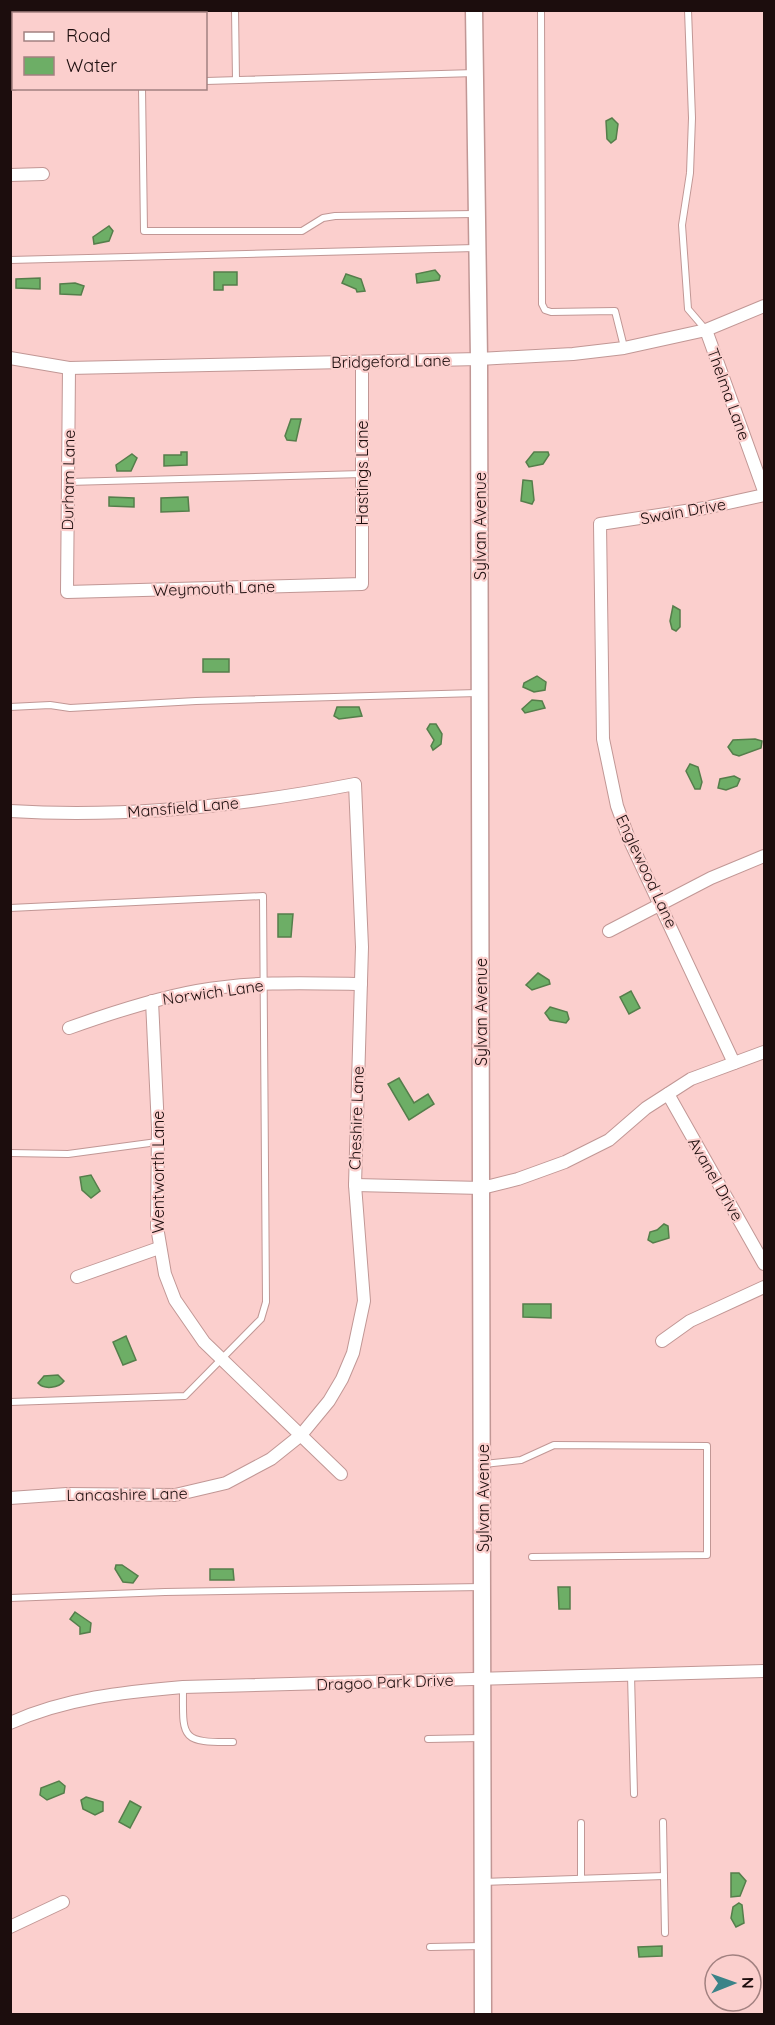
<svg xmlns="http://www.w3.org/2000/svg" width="775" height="2025" viewBox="0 0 775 2025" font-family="Quicksand,sans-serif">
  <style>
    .water { fill: #6dae66; stroke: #557e4b; stroke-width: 1.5 }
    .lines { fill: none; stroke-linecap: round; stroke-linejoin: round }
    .lane-casing { stroke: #c19795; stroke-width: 8 }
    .street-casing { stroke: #c19795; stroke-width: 14 }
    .secondary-casing { stroke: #c19795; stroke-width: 19 }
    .lane { stroke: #fff; stroke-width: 6 }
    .street { stroke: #fff; stroke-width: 12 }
    .secondary { stroke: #fff; stroke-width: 16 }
    .labels { text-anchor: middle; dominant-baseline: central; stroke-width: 4.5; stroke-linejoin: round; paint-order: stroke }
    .street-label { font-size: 16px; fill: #1c0d0d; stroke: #fbcfcd }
  </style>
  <rect width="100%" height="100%" fill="#fbcfcd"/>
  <g class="water">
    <polygon points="612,118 618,124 616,139 611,143 607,139 606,121"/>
    <polygon points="109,226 113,231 109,241 94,244 93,237"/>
    <polygon points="435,270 440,276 439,280 417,283 416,274"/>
    <polygon points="214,272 237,272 237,285 223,285 223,290 214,290"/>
    <polygon points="346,274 361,279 365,291 357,292 356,289 342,283"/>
    <polygon points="40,278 40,289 16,288 16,279"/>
    <polygon points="75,283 84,286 81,295 60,294 60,284"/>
    <polygon points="291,419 301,419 296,441 287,440 285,436"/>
    <polygon points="181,452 187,452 187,465 164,466 164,455 181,455"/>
    <polygon points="534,452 548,452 549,455 543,464 529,467 526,462"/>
    <polygon points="132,454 137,458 131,471 117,471 116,465"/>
    <polygon points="523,480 532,481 534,500 532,504 521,501"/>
    <polygon points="109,497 134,498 134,507 109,506"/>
    <polygon points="188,497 189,511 161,512 161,498"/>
    <polygon points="673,606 680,610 680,627 676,631 672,629 670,621"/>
    <rect x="203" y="659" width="26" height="13"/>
    <polygon points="537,676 546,682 545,690 534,692 523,687 524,683"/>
    <polygon points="532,700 542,701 545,708 525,713 522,709"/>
    <polygon points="337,707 359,707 362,716 339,719 334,716"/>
    <polygon points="430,724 436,724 442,734 441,744 433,750 431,746 434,740 427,729"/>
    <polygon points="755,739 762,741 761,748 739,756 733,754 728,747 733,740"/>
    <polygon points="690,764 698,767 702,782 700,789 695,789 686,771"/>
    <polygon points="734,776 740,779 737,786 726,790 718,788 720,779"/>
    <polygon points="278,914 293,914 291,937 278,937"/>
    <polygon points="538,973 549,980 550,984 532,990 526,985"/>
    <polygon points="631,991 640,1008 629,1014 620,997"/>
    <polygon points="550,1007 567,1012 569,1019 566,1023 550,1020 545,1013"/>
    <polygon points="399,1078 414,1103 428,1094 434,1104 409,1120 388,1084"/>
    <polygon points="91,1175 100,1191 91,1198 82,1190 80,1177"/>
    <polygon points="664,1224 668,1226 669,1238 653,1243 648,1240 650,1232 657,1230"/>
    <polygon points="523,1304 551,1304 551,1318 523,1317"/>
    <polygon points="126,1336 136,1360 123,1365 113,1342"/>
    <path d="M58 1375 64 1381C59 1388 44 1390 38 1383L44 1376Z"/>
    <polygon points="116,1565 122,1565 138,1576 133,1583 123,1582 115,1569"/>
    <polygon points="210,1569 233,1569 234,1580 210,1580"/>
    <polygon points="558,1587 570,1587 570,1609 559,1609"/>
    <polygon points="75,1612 91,1623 90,1632 80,1634 80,1627 70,1619"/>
    <polygon points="59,1781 65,1786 64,1793 47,1800 40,1795 41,1788"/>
    <polygon points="86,1797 103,1802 103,1811 95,1815 83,1809 81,1800"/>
    <polygon points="130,1801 141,1807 130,1828 119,1822"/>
    <polygon points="731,1873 739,1873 746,1881 740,1896 731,1897"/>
    <polygon points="739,1903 742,1905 744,1923 736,1927 731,1918 733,1907"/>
    <polygon points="662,1946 662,1956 639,1957 638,1947"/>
  </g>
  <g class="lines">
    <g class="lane-casing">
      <g id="lane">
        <polyline points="109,10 109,14"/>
        <polyline points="235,10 236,80"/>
        <polyline points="541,10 542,304 545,310 551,312 615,311 624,347"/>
        <polyline points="688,10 692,118 690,173 682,225 688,309 706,330"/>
        <polyline points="206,81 475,73"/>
        <polyline points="10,87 14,87"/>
        <polyline points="142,88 144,231 302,231 323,218 335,216 474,214"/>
        <polyline points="10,260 475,248"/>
        <polyline points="68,482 362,474"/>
        <polyline points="10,707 50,705 70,708 196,701 477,693"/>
        <polyline points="10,908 263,896 266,1302 261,1319 185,1396 10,1402"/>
        <polyline points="10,1153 68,1154 157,1142"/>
        <polyline points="484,1464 521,1460 554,1445 707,1446 707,1555 532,1557"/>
        <polyline points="10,1598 165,1592 482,1587"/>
        <polyline points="631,1675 634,1794"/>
        <path d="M183 1687C183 1737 179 1743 233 1742"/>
        <polyline points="428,1739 481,1738"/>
        <polyline points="663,1822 665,1933"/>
        <polyline points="581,1823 581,1878"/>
        <polyline points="483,1882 664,1876"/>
        <polyline points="430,1947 482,1946"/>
      </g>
    </g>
    <g class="street-casing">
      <g id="street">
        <polyline points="10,175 43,174"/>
        <polyline points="706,330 764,491"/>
        <polyline points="10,358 69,368 479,359 573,354 624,348 706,330 764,306"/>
        <polyline points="69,368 67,592 362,584 362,362"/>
        <path d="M10 811C126 818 242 806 355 784L362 947 355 1185 364 1301 353 1353 342 1379 329 1401 301 1435 271 1459 226 1483 175 1495 67 1494 10 1498"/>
        <polyline points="609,931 711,878 764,856"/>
        <polyline points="152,1001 158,1128 157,1227 165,1274 175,1300 204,1342 341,1474"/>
        <path d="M69 1028C111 1013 153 999 197 991 251 981 306 983 361 984"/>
        <polyline points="734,1063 629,839 617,806 603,739 600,524 705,508 764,495"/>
        <polyline points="668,1094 764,1264"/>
        <polyline points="355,1185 482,1188 518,1179 565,1162 609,1140 646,1108 691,1079 764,1052"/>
        <polyline points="77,1277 159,1248"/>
        <polyline points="662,1341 690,1321 764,1287"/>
        <path d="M10 1723C65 1698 124 1692 183 1687L764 1671"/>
        <polyline points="10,1927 63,1902"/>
      </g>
    </g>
    <g class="secondary-casing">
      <polyline id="secondary" points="474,10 479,359 483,2014"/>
    </g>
    <use href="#lane" class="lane"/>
    <use href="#street" class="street"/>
    <use href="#secondary" class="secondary"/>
  </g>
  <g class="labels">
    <g class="street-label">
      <text transform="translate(391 361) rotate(-1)">Bridgeford Lane</text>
      <text transform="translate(729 394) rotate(70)">Thelma Lane</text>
      <text transform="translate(362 473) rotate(-90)">Hastings Lane</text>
      <text transform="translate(68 480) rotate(-89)">Durham Lane</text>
      <text transform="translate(683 511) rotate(-10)">Swain Drive</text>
      <text transform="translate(480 526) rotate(-90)">Sylvan Avenue</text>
      <text transform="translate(214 588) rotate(-2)">Weymouth Lane</text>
      <text transform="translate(183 807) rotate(-5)">Mansfield Lane</text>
      <text transform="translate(647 871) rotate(65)">Englewood Lane</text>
      <text transform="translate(213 992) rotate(-8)">Norwich Lane</text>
      <text transform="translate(481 1012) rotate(-90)">Sylvan Avenue</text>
      <text transform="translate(356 1118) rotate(-88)">Cheshire Lane</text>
      <text transform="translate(158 1172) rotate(-90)">Wentworth Lane</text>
      <text transform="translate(716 1179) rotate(60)">Avanel Drive</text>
      <text transform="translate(127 1494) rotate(-1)">Lancashire Lane</text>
      <text transform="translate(483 1498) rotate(-90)">Sylvan Avenue</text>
      <text transform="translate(385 1682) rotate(-2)">Dragoo Park Drive</text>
    </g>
  </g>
  <rect width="775" height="2025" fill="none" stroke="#1c0d0d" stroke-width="24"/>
  <rect x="12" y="12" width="195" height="78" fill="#fbcfcd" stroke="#a28180" stroke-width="1.5"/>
  <rect x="24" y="32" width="30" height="9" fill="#ffffff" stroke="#a28180" stroke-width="1.5"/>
  <text x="66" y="42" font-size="18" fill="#1c0d0d">Road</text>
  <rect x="24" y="57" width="30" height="18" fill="#6dae66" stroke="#a28180" stroke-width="1.5"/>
  <text x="66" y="72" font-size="18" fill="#1c0d0d">Water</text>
  <g transform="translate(733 1983) rotate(89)"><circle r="28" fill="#fbcfcd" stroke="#a28180" stroke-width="1.5"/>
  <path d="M0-4.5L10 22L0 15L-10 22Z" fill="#3b8388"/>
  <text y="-9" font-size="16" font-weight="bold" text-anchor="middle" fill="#1c0d0d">N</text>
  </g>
</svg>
